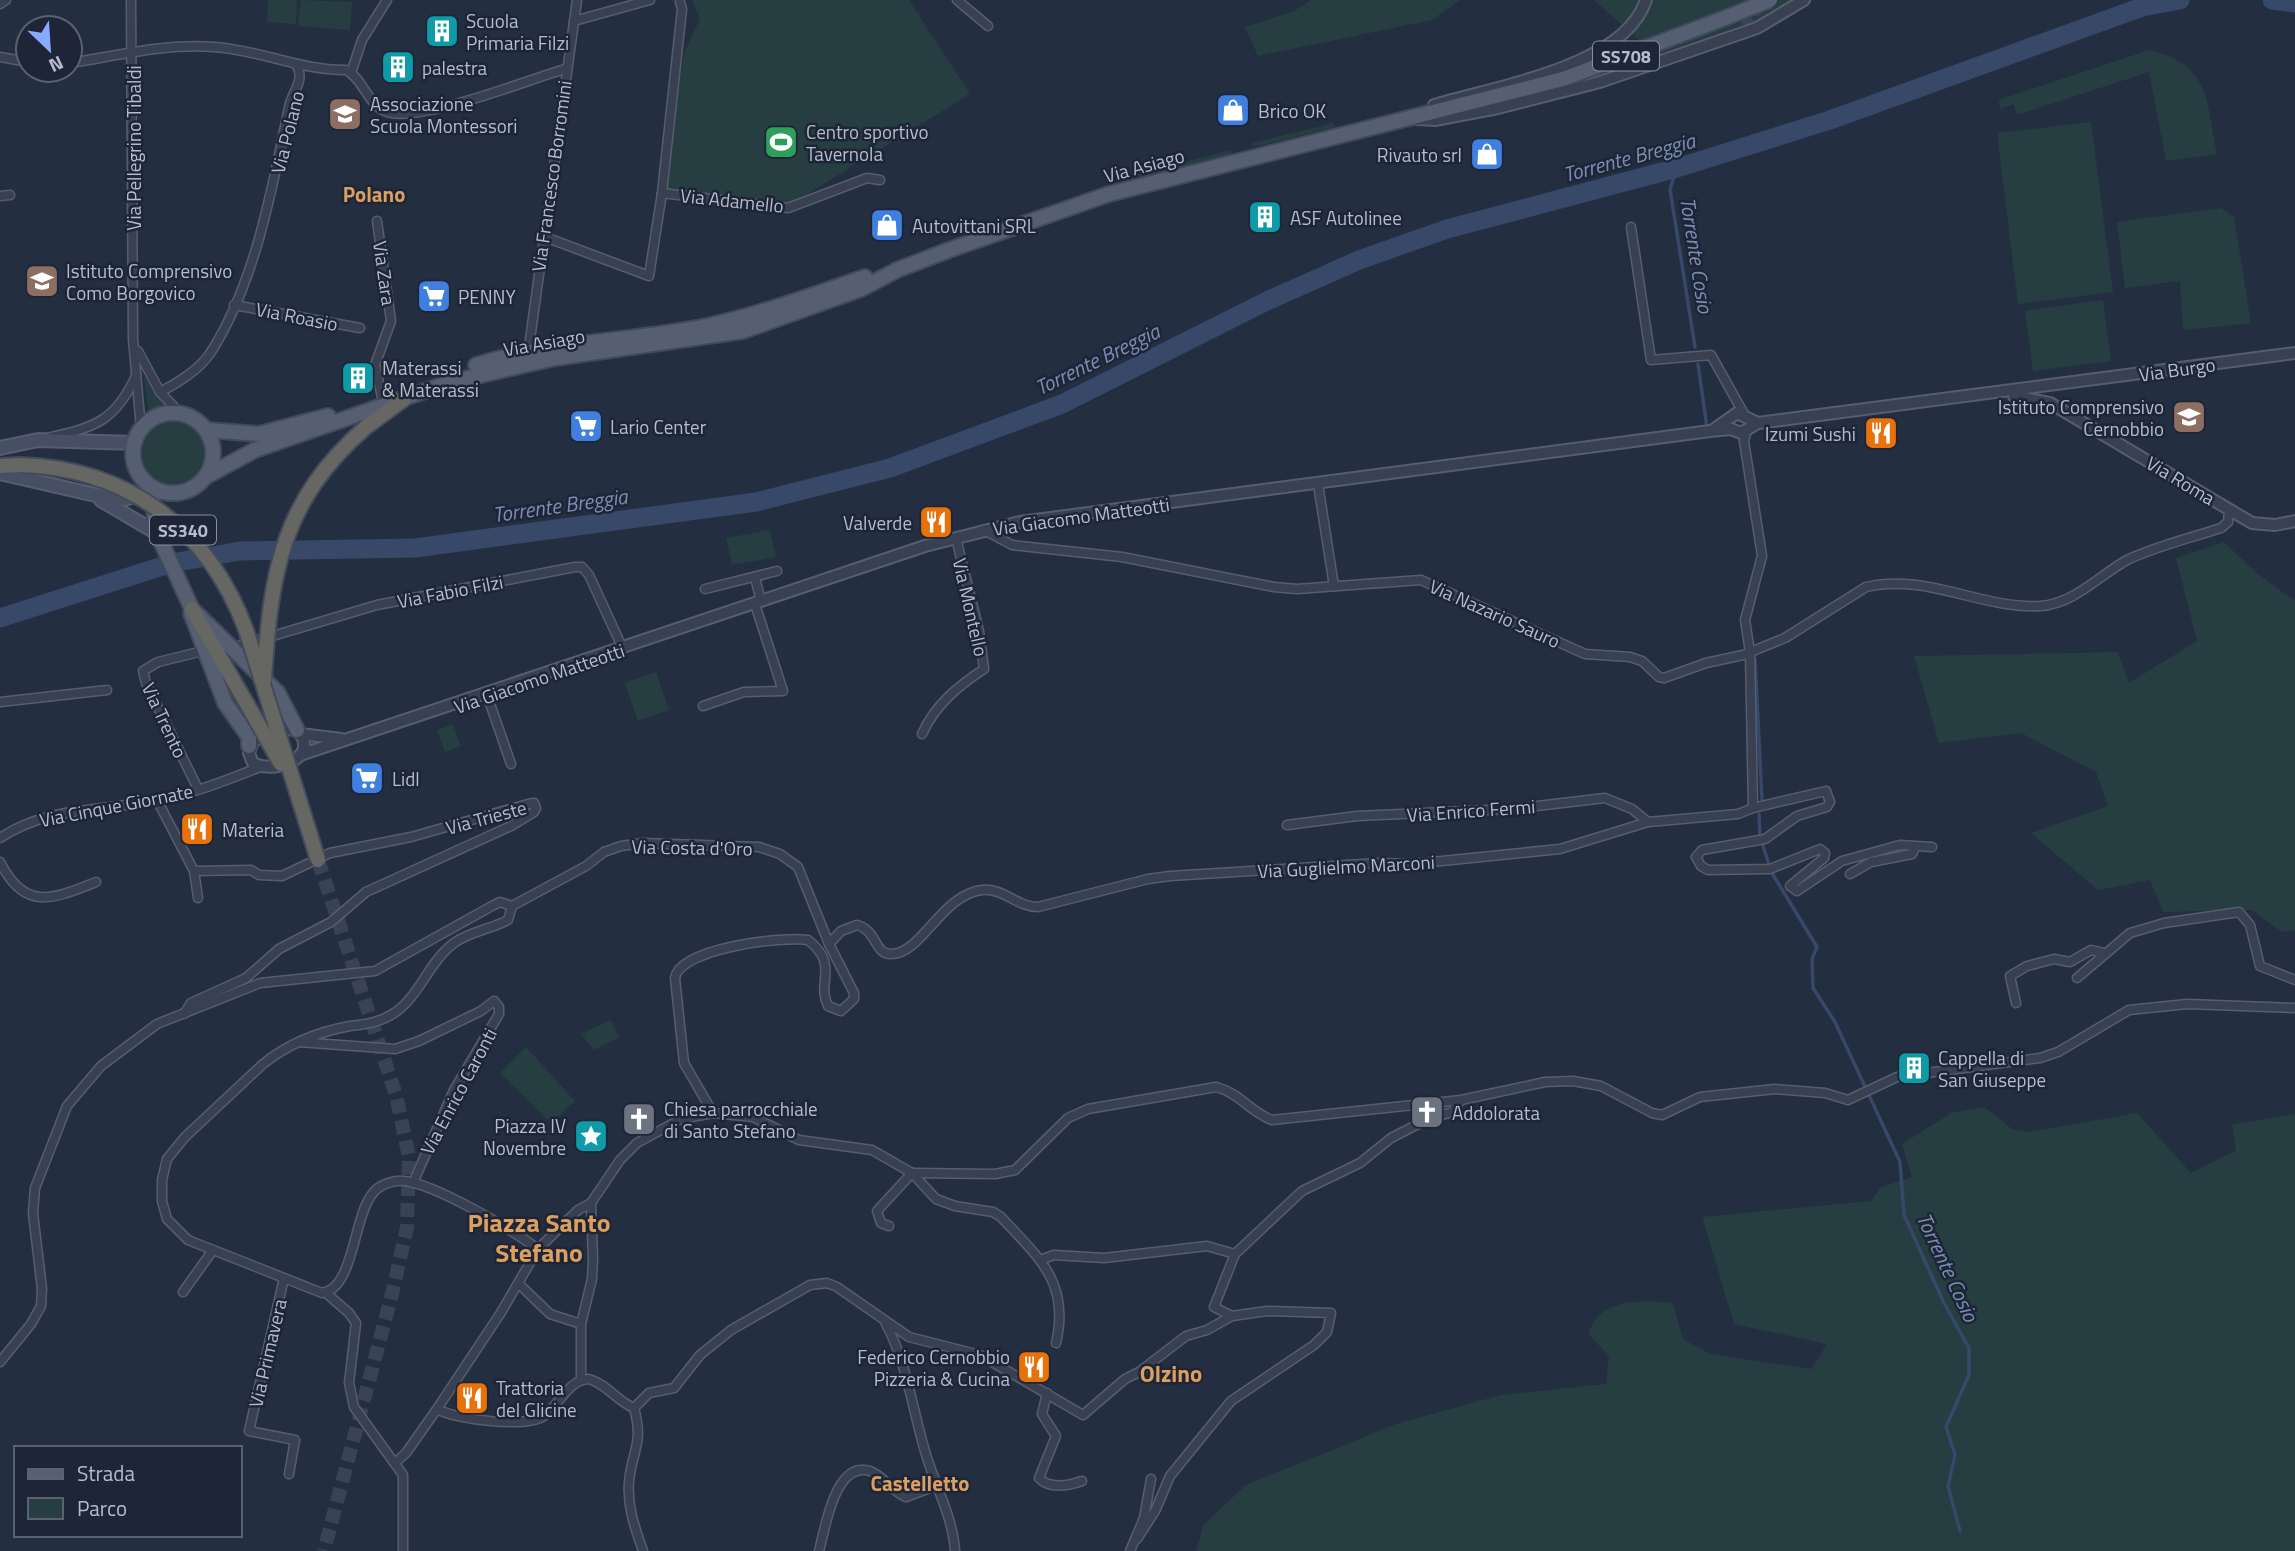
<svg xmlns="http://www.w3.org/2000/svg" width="2295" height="1551" viewBox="0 0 2295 1551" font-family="'Titillium Web',sans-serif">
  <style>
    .green { fill: #263d42 }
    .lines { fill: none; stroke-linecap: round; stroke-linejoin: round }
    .stream { stroke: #374869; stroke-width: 3.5 }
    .river { stroke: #374869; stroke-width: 19 }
    .tertiary-tunnel { stroke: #3a4356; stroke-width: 10; stroke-dasharray: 10 5; stroke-linecap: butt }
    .trunk-tunnel { stroke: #3a4356; stroke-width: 14; stroke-dasharray: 14 7; stroke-linecap: butt }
    .minor-casing { stroke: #565e6e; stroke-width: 11 }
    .tertiary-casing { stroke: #565e6e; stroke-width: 14 }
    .secondary-casing { stroke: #565e6e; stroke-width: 16 }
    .primary-casing { stroke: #42495a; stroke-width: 18 }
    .trunk-casing { stroke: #434b5b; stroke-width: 18 }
    .minor { stroke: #384051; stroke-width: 8 }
    .tertiary { stroke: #384051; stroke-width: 10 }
    .secondary { stroke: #464f64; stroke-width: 12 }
    .primary { stroke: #565f71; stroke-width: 14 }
    .trunk { stroke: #666662; stroke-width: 14 }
    .primary-bridge-casing { stroke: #42495a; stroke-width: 18; stroke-linecap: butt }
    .trunk-bridge-casing { stroke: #434b5b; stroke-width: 18; stroke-linecap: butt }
    .primary-bridge { stroke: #565f71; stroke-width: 14 }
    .trunk-bridge { stroke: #666662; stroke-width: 14 }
    .labels { text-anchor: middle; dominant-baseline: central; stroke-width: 5; stroke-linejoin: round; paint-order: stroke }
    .shield { fill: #1d2536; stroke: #878f9e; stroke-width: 2 }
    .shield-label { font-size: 18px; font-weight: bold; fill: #b5bccb }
    .poi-label { font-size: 19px; fill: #b5bccb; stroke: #1d2536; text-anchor: start }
    .street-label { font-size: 19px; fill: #b5bccb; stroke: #1d2536 }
    .water-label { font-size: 21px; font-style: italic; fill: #7b8eb4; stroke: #1d2536 }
    .neighbourhood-label { font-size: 21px; font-weight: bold; fill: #dc9f5f; stroke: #1d2536 }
    .quarter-label { font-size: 23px; font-weight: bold; fill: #dc9f5f; stroke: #1d2536 }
    .district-label { font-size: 26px; font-weight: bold; fill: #dc9f5f; stroke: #1d2536 }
  </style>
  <rect width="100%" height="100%" fill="#242e41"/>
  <g class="green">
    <polygon points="268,0 297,0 296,24 267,22"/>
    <polygon points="301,0 352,2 350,30 298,26"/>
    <polygon points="692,0 909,0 970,94 788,206 662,191 684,53 700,19"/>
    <polygon points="1311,0 1460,0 1432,20 1258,56 1245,27 1294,11"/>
    <polygon points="1594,0 1812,0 1663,62"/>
    <path d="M2149 50C2211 65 2206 100 2217 154L2166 161 2149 72 2017 115 2013 104 2001 109 1998 100Z"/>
    <polygon points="2091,122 2113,292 2018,304 1997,133"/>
    <polygon points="1333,123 1336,127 1253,147 1252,143"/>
    <polygon points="1231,150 1231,154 1124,181 1124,178"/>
    <polygon points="2221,208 2234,217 2251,323 2183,330 2180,281 2125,288 2117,222"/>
    <polygon points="2103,300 2111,361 2033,371 2025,311"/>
    <polygon points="143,374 166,405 149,412"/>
    <circle cx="173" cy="453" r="31"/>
    <polygon points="770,530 776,557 732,565 726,538"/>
    <polygon points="2224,542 2258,574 2295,601 2295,930 2282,932 2252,910 2163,912 2150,880 2098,890 2031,833 2108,806 2096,772 2021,733 1939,743 1914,656 2118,652 2129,683 2197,641 2176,558"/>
    <polygon points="656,672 669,710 638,721 625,683"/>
    <polygon points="453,724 461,746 445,752 437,730"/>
    <polygon points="611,1020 619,1037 594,1050 581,1034"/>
    <polygon points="526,1047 575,1101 551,1123 500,1073"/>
    <path d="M1984 1107 2012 1129 2030 1132 2137 1113 2191 1173 2236 1150 2232 1125 2295 1114V1551H1196L1204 1524 1246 1485 1396 1424 1501 1395 1606 1384 1609 1356 1589 1335C1596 1298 1642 1300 1673 1303L1683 1339 1710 1354 1811 1369 1827 1344 1734 1324 1702 1217 1871 1201 1881 1187 1912 1177 1902 1144 1951 1113Z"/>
  </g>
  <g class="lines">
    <g class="stream">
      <polyline points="1677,168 1670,189 1695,347"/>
      <polyline points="1698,364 1707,428"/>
      <polyline points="1755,659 1762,800"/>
      <polyline points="1759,814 1760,836 1769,865"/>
      <polyline points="1772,873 1817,947 1812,959 1813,988 1835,1022 1900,1162 1904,1215 1944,1303 1969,1348 1969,1375 1946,1427 1955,1455 1948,1486 1960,1531"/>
    </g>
    <g class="river">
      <polyline points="2272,0 2295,3"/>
      <polyline points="0,618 172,563 240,551 415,548 756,502 890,468 1062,404 1269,300 1359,260 1447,229 1677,168 1830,120 2142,7 2180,0"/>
    </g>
    <polyline class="tertiary-tunnel" points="1745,26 1757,9 1757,1"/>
    <polyline class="trunk-tunnel" points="318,860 396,1095 409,1157 407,1227 393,1290 324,1551"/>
    <g class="minor-casing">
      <g id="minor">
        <polyline points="131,0 133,339 141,428"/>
        <polyline points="957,0 988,26"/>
        <polyline points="0,4 6,0"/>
        <polyline points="574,21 650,0"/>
        <polyline points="0,57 28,62"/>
        <path d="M70 63C116 56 167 43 214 47 261 50 298 70 346 70 363 78 368 106 387 112 420 123 527 80 565 69"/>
        <polyline points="351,73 362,40 387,0"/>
        <polyline points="662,193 788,208 867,178 880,180"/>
        <polyline points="0,196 10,195"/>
        <polyline points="377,221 391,321 375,365 384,406"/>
        <polyline points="1631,227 1651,360 1711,355 1744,414"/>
        <polyline points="545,237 649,276 662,193 682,9 680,2"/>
        <polyline points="234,305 360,328"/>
        <polyline points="138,351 160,392 180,413"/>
        <polyline points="528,354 577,0"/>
        <path d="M160 392C179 382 199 370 211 352 256 281 272 188 289 107 292 92 305 81 297 66"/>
        <path d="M51 437C96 427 115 420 135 378"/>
        <polyline points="1318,484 1334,586"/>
        <path d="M984 530 1012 545 1122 557 1274 587 1297 589 1421 580 1585 654 1630 657 1642 661 1659 677 1664 678 1706 663 1743 655 1785 638 1866 587C1927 573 1981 609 2040 606 2075 604 2100 574 2129 559 2158 546 2190 538 2221 528L2228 522 2229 511"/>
        <polyline points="755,577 761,602"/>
        <polyline points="705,589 777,571"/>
        <polyline points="232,648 377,605 575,567 582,567 589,575 623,649"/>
        <polyline points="487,695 511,764"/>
        <polyline points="0,702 107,690"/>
        <polyline points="703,706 744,692 783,691 755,604"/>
        <path d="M922 734C935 705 958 686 984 669L979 631 956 538"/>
        <polyline points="198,789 146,683 143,671 158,662 203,651"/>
        <polyline points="157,800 194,871 198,898"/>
        <polyline points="1753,808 1826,791 1830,802 1827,807 1797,816 1765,839 1702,850 1696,857 1701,866 1708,870 1770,869 1820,849 1825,853 1824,858 1790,886 1797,891 1842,861 1900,845 1932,847"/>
        <polyline points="1287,825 1357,816 1511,809 1605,798 1632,809 1648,822"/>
        <path d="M0 838C43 809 91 811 141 803 182 798 222 782 260 767"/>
        <path d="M0 862C25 912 53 899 96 882"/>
        <polyline points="1850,874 1871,862 1912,854 1915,848"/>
        <path d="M512 906 508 920C491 929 469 932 454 943 428 962 419 999 391 1015 378 1023 365 1024 350 1026 317 1032 289 1043 263 1064L185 1137 167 1159 162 1180V1201L167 1219 188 1240 322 1293C357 1288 352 1207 378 1188 386 1183 395 1180 404 1181 435 1184 511 1229 538 1249"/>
        <path d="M512 906 586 866 604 852 621 846 643 843 759 847 780 854 798 867 829 944 854 993V999L841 1011 828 1006C816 982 840 965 808 940 783 936 680 948 675 978L684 1063 713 1113"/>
        <path d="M829 944 841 931 857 925C877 930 874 954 891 954 922 954 941 895 982 890 1004 888 1017 907 1038 907L1148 879 1170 876 1379 863 1412 864 1560 849 1648 822 1738 814 1753 808 1750 652 1745 620 1762 556 1744 441 1747 430"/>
        <polyline points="2077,978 2130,933 2164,923 2239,912 2250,925 2260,966 2295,980"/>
        <polyline points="2016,1003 2010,976 2027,966 2054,959 2070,962 2091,950 2104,953"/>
        <polyline points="184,1014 191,1003 246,978 279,949 331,922 366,892 511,826 534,812 536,808 534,803 528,804 411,837 330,853 282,876 259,875 251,870 194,871"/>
        <polyline points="299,1042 395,1049 419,1041 481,1011 494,1001 499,1007 499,1014 454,1090 413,1183"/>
        <path d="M912 1173 995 1174 1015 1170 1068 1118 1088 1109 1216 1087C1240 1093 1250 1112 1272 1120L1461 1100 1545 1082 1573 1081 1601 1086 1652 1113 1662 1115 1700 1097 1775 1089 1825 1093 1848 1100 1897 1077 2040 1058 2058 1052 2129 1010 2187 1004 2295 1008"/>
        <polyline points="889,1226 881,1223 877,1211 912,1173"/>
        <polyline points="1040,1260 1054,1255 1104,1258 1207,1246 1235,1254 1302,1191 1360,1163 1391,1138 1426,1120 1452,1112 1461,1100"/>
        <polyline points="284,1278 249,1431 295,1440 289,1474"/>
        <polyline points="519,1284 550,1314 581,1324"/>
        <polyline points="183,1292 213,1250"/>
        <polyline points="326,1293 349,1313 356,1323 349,1383 354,1407 403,1475 403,1551"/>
        <polyline points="1232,1316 1214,1307 1235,1254"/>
        <path d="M886 1324C908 1365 913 1414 927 1458 937 1489 953 1519 955 1551"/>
        <polyline points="0,1362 31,1324 41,1306 42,1289 33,1213 35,1188 67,1106 101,1066 157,1024 260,983 375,971 492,906 500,902 512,906"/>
        <polyline points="581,1380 581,1324 592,1279 593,1259 591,1203"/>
        <path d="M1047 1393 1042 1414 1056 1436 1039 1478C1049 1489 1068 1486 1082 1481"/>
        <polyline points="634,1408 649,1393 674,1388 700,1355 731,1330 810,1285 827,1283 837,1287 909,1337 980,1355 1083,1415 1125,1379 1139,1372 1186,1336 1207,1330 1232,1316 1267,1311 1331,1313 1327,1332 1314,1345 1231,1401 1170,1476 1155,1511 1137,1539"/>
        <path d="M634 1408C644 1444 632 1450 629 1482 627 1507 635 1528 643 1551"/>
        <path d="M437 1409C456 1420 527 1428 544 1416 560 1404 568 1380 589 1379 608 1385 617 1401 634 1408"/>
        <path d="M396 1462 406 1453 437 1409 500 1314 538 1249 578 1210 591 1203 620 1160 637 1143 681 1119 713 1113 753 1117 799 1140 872 1150 912 1173 936 1199 955 1206 993 1212 1001 1217C1040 1259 1070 1283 1056 1343"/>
        <path d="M819 1551C825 1529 835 1460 870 1471 884 1476 892 1492 906 1497L938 1485"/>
        <polyline points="1130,1551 1144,1518 1151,1479"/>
      </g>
    </g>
    <g class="tertiary-casing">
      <g id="tertiary">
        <path d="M1434 105C1496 86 1624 67 1646 0"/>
        <polyline points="1417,119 1435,120 1498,108 1600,82 1757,28 1804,0"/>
        <polyline points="2014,396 2050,403 2252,523 2275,525 2295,521"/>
        <polyline points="1713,430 1737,413 1758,423"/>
        <path d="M284 729 297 730C322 757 275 775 253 763L249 753 253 741Z"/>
        <polyline points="301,734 341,739"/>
        <polyline points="300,755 925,546 1020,522 1710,431 1731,429 1741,433 1758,423 2295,353"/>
      </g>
    </g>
    <g class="secondary-casing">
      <g id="secondary">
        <polyline points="0,448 38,440 134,443"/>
        <polyline points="0,473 113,499 125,499 142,493"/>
        <polyline points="101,500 157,533"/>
      </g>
    </g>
    <g class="primary-casing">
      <g id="primary">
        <path d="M476 365C551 342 631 341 707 326 761 314 813 295 865 277"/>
        <circle cx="173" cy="453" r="40"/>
        <polyline points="207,430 259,434 328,416"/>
        <polyline points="205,477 255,450 451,382 555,358 743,331 861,289 897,270 949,250 1109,194 1563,79 1725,18"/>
        <polyline points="151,487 157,533 192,609 278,693 297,730"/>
        <polyline points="191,613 225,703 249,737 249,746"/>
      </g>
    </g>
    <g class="trunk-casing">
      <g id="trunk">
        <polyline points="366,427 404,399"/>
        <polyline points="0,466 20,465"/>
        <polyline points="192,609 247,704"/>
      </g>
    </g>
    <use href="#minor" class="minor"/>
    <use href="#tertiary" class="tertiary"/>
    <use href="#secondary" class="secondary"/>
    <use href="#primary" class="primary"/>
    <use href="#trunk" class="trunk"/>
    <g class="primary-bridge-casing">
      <polyline id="primary-bridge" points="1725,18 1770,0"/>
    </g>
    <g class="trunk-bridge-casing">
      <g id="trunk-bridge">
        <path d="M20 465C129 468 209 530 246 630L318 860"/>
        <path d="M264 679C271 572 281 501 366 427"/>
        <polyline points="247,704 281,764"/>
      </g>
    </g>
    <use href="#primary-bridge" class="primary-bridge"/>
    <use href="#trunk-bridge" class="trunk-bridge"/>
  </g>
  <defs>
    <g id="building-square" transform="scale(1.75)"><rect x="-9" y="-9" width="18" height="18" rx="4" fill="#0f9aa8" stroke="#1d2536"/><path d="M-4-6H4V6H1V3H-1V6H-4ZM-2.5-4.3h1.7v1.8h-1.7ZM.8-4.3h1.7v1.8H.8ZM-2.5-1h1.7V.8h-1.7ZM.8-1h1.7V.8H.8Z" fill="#fff"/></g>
    <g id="shop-square" transform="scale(1.75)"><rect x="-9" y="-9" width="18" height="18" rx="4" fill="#3f7fe0" stroke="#1d2536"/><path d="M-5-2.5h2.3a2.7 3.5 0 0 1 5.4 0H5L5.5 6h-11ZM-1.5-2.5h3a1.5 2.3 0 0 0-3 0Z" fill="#fff"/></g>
    <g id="school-square" transform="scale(1.75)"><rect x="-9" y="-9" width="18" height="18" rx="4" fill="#8d6e63" stroke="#1d2536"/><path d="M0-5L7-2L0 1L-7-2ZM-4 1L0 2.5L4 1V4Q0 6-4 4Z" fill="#fff"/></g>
    <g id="stadium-square" transform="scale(1.75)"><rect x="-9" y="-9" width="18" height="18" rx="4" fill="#2e9e5b" stroke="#1d2536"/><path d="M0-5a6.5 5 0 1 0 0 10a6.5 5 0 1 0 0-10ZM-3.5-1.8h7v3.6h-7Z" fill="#fff"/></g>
    <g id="supermarket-square" transform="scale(1.75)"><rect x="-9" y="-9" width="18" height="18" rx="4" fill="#3f7fe0" stroke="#1d2536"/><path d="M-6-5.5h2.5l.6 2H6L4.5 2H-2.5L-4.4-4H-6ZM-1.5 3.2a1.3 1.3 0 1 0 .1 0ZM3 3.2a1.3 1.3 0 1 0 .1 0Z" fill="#fff"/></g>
    <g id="restaurant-square" transform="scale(1.75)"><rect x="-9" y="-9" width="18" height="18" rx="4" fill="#e8710a" stroke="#1d2536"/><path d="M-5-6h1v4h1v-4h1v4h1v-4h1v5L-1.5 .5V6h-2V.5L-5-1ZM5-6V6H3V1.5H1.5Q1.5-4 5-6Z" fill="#fff"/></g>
    <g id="church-square" transform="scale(1.75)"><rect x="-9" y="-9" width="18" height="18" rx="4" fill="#6b7280" stroke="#1d2536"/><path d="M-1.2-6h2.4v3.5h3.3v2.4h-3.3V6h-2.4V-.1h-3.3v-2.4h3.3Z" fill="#fff"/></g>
    <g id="sight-square" transform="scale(1.75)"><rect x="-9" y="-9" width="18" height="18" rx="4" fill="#0f9aa8" stroke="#1d2536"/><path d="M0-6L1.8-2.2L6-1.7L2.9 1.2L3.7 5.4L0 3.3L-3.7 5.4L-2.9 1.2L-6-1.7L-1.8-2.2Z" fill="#fff"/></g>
  </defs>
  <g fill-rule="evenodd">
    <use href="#building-square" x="442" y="31"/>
    <use href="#building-square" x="398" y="67"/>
    <use href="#shop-square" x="1233" y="110"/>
    <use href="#school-square" x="345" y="114"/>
    <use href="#stadium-square" x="781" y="142"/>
    <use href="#shop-square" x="1487" y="154"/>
    <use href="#building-square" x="1265" y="217"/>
    <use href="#shop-square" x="887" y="225"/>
    <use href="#school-square" x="42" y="281"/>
    <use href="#supermarket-square" x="434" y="296"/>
    <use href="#building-square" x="358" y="378"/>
    <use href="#school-square" x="2189" y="417"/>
    <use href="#supermarket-square" x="586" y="426"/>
    <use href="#restaurant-square" x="1881" y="433"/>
    <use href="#restaurant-square" x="936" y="522"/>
    <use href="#supermarket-square" x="367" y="778"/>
    <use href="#restaurant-square" x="197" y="829"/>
    <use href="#building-square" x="1914" y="1068"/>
    <use href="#church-square" x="1427" y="1112"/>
    <use href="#church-square" x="639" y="1119"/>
    <use href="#sight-square" x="591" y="1136"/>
    <use href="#restaurant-square" x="1034" y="1367"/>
    <use href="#restaurant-square" x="472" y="1398"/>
  </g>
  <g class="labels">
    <g class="shield">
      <rect x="1593" y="41.5" width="66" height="29" rx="5"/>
      <rect x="150" y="515.5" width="66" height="29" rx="5"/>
    </g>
    <g class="shield-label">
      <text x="1626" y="56">SS708</text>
      <text x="183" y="530">SS340</text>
    </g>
    <g class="poi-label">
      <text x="466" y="20">Scuola<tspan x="466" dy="22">Primaria Filzi</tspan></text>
      <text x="422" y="67">palestra</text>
      <text x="370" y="103">Associazione<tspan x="370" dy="22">Scuola Montessori</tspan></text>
      <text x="1258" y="110">Brico OK</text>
      <text x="806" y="131">Centro sportivo<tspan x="806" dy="22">Tavernola</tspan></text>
      <text x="1462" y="154" text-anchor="end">Rivauto srl</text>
      <text x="1290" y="217">ASF Autolinee</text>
      <text x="912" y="225">Autovittani SRL</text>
      <text x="66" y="270">Istituto Comprensivo<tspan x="66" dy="22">Como Borgovico</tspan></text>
      <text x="458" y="296">PENNY</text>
      <text x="382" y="367">Materassi<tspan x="382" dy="22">&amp; Materassi</tspan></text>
      <text x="2164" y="406" text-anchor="end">Istituto Comprensivo<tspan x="2164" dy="22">Cernobbio</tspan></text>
      <text x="610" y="426">Lario Center</text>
      <text x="1856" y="433" text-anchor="end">Izumi Sushi</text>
      <text x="912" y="522" text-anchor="end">Valverde</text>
      <text x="392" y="778">Lidl</text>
      <text x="222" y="829">Materia</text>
      <text x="1938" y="1057">Cappella di<tspan x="1938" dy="22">San Giuseppe</tspan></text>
      <text x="664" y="1108">Chiesa parrocchiale<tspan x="664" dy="22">di Santo Stefano</tspan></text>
      <text x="1452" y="1112">Addolorata</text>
      <text x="566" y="1125" text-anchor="end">Piazza IV<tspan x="566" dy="22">Novembre</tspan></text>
      <text x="1010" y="1356" text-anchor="end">Federico Cernobbio<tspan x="1010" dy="22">Pizzeria &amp; Cucina</tspan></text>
      <text x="496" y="1387">Trattoria<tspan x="496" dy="22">del Glicine</tspan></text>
    </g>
    <g class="street-label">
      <text transform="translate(287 132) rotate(-76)">Via Polano</text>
      <text transform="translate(133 148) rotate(-90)">Via Pellegrino Tibaldi</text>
      <text transform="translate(1144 165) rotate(-15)">Via Asiago</text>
      <text transform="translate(551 176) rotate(-82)">Via Francesco Borromini</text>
      <text transform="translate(732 200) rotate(6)">Via Adamello</text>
      <text transform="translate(385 273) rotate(82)">Via Zara</text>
      <text transform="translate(297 316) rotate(11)">Via Roasio</text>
      <text transform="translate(544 342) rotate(-10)">Via Asiago</text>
      <text transform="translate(2177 369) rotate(-8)">Via Burgo</text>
      <text transform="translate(2181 480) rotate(31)">Via Roma</text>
      <text transform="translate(1081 516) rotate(-8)">Via Giacomo Matteotti</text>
      <text transform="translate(450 591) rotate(-11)">Via Fabio Filzi</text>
      <text transform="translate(971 607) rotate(77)">Via Montello</text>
      <text transform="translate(1495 613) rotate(24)">Via Nazario Sauro</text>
      <text transform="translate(539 678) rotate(-19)">Via Giacomo Matteotti</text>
      <text transform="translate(165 720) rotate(65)">Via Trento</text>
      <text transform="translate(116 805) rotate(-11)">Via Cinque Giornate</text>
      <text transform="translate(1471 810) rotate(-4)">Via Enrico Fermi</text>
      <text transform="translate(486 817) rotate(-15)">Via Trieste</text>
      <text transform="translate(692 847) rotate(1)">Via Costa d'Oro</text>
      <text transform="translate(1346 866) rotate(-3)">Via Guglielmo Marconi</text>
      <text transform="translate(458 1091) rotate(-62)">Via Enrico Caronti</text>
      <text transform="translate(267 1353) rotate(-77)">Via Primavera</text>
    </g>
    <g class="water-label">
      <text transform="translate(1629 157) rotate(-15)">Torrente Breggia</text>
      <text transform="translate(1697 255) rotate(81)">Torrente Cosio</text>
      <text transform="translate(1097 359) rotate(-26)">Torrente Breggia</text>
      <text transform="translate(560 505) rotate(-8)">Torrente Breggia</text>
      <text transform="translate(1948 1267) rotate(65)">Torrente Cosio</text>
    </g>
    <g class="neighbourhood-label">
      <text x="374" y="194">Polano</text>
      <text x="920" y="1483">Castelletto</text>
    </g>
    <g class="quarter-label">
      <text x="1171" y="1373">Olzino</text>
    </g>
    <g class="district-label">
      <text x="539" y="1222">Piazza Santo<tspan x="539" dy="30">Stefano</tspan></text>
    </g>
  </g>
  <rect x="14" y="1446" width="228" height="91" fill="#1d2536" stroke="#5a6172" stroke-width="2"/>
  <rect x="28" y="1469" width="35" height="10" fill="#565f71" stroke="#5a6172" stroke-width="2"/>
  <text x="77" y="1481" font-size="21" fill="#b5bccb">Strada</text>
  <rect x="28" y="1498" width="35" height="21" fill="#263d42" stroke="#5a6172" stroke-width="2"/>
  <text x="77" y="1516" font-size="21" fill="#b5bccb">Parco</text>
  <g transform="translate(49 49) rotate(155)"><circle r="33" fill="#1d2536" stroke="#5a6172" stroke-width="2"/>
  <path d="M0-5L12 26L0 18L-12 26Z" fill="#87acfe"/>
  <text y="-10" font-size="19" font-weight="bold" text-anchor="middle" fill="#b5bccb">N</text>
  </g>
</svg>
